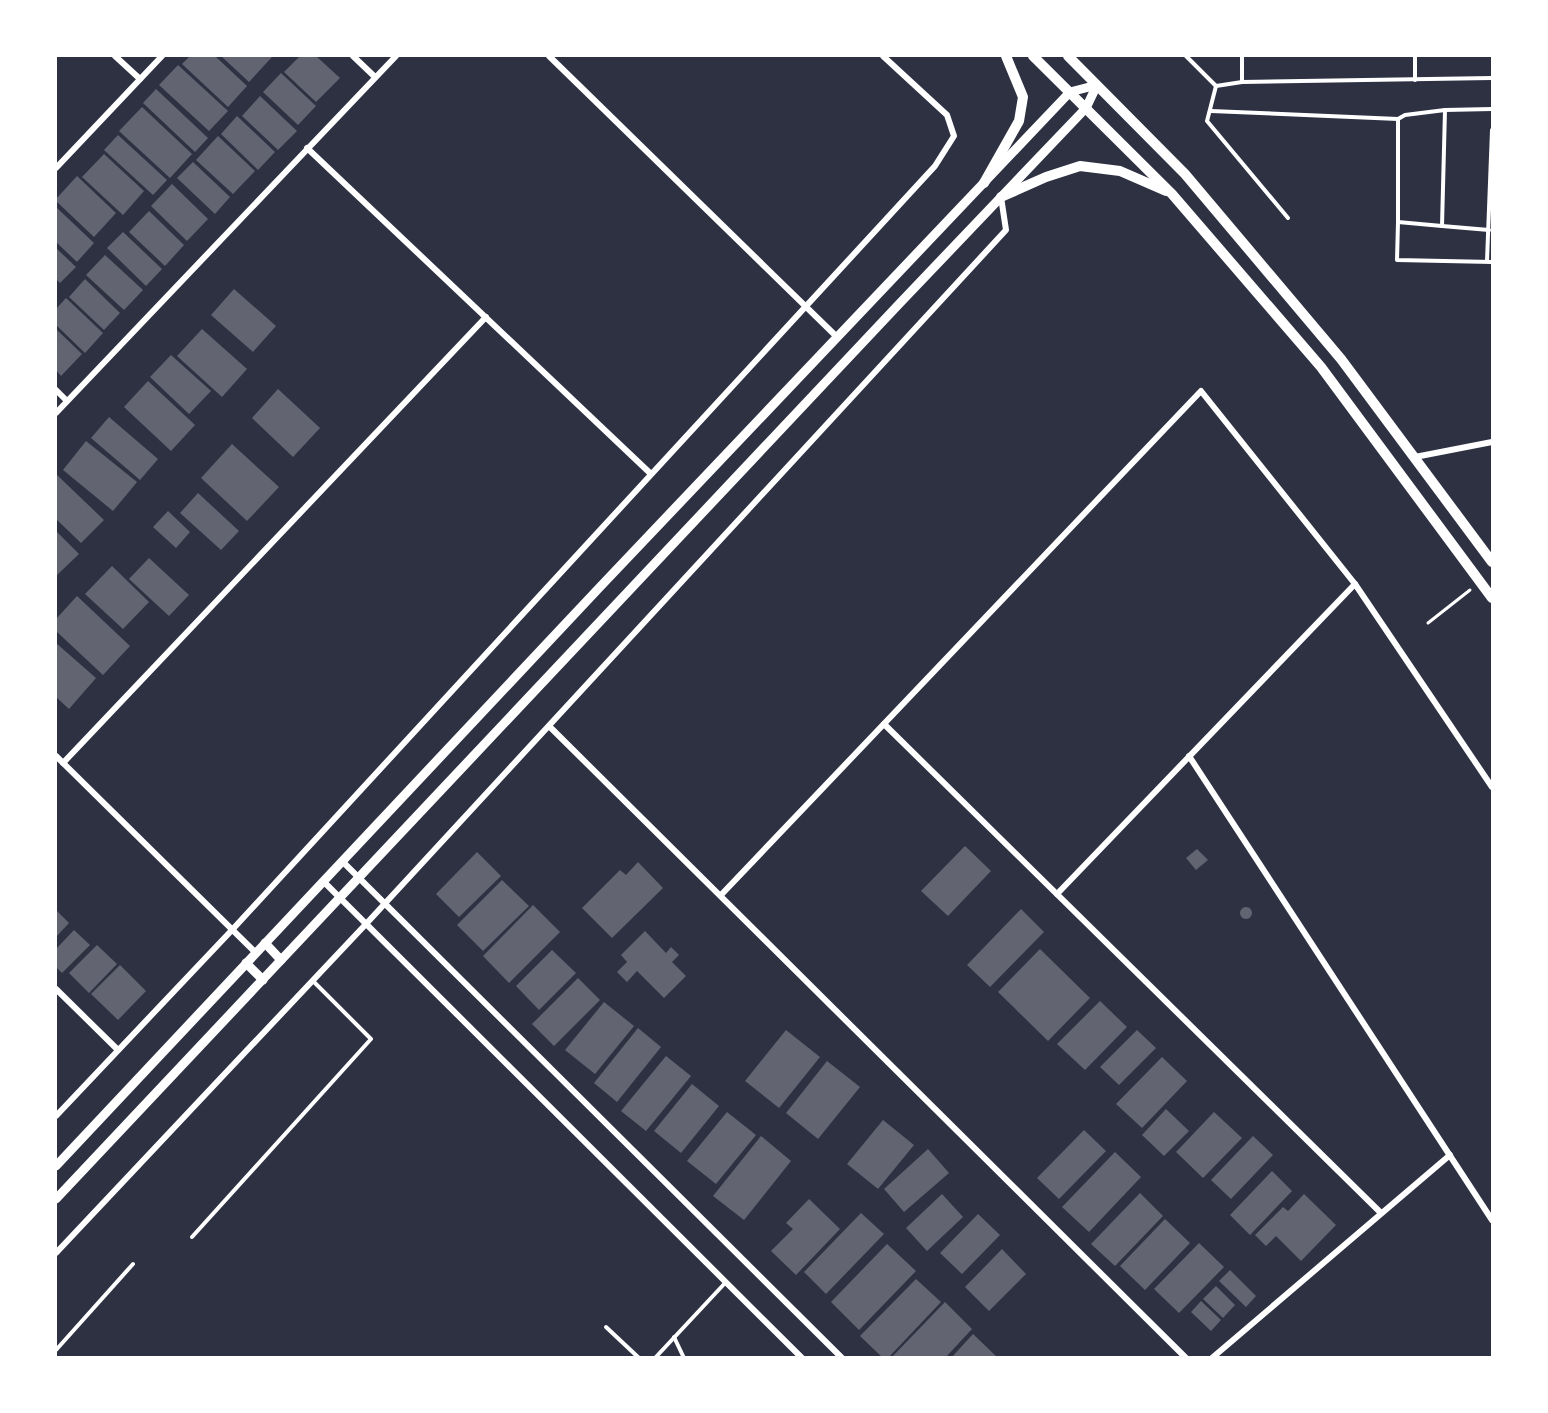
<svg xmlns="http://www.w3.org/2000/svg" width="1548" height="1413" viewBox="0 0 1548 1413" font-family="Poppins,sans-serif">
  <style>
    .building { fill: #626471 }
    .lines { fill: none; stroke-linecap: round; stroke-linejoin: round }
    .path { stroke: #fff; stroke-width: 3 }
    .service { stroke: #fff; stroke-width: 4 }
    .minor { stroke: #fff; stroke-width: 6 }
    .tertiary { stroke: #fff; stroke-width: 9 }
    .secondary { stroke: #fff; stroke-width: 10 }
  </style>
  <rect width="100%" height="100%" fill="#2d3142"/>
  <g class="building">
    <polygon points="190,56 215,56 247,86 228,107 182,64"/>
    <polygon points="221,56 270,56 272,57 249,82"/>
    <polygon points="300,56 316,56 340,78 316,102 284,72"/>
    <polygon points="178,65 228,111 209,131 159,85"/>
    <polygon points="281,73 316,106 298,125 263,92"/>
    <polygon points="156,89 208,138 195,152 143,103"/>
    <polygon points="260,96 297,131 278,150 242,116"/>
    <polygon points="142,107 192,154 170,178 119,131"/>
    <polygon points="237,116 275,152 258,170 221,134"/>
    <polygon points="118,135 167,180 153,195 104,150"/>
    <polygon points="218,136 255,171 233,194 196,160"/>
    <polygon points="104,154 144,191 123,215 82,177"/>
    <polygon points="193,162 230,197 215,214 177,178"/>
    <polygon points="77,176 116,213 94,237 56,201 56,199"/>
    <polygon points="172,184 208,219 187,241 151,206"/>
    <polygon points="56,207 94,243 77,262 56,242"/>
    <polygon points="149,211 184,245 165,266 129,232"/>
    <polygon points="123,232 162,269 146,286 107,248"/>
    <polygon points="56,248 76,267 60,283 56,279"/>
    <polygon points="105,255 143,290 124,310 86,275"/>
    <polygon points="85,279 120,313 104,330 69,297"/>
    <polygon points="234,289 276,326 253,352 211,315"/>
    <polygon points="66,298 103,333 85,353 56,325 56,309"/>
    <polygon points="56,329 82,354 61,376 56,370"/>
    <polygon points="202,329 247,369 222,397 177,356"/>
    <polygon points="171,355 211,391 189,414 150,377"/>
    <polygon points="148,381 195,425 171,451 124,407"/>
    <polygon points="278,389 320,428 293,457 252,418"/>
    <polygon points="109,417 158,459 140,480 91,438"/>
    <polygon points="86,441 137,482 113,511 63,470"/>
    <polygon points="232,444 279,487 247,521 201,478"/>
    <polygon points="56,474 104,520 81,543 56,519"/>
    <polygon points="198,493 239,531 221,550 180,513"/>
    <polygon points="168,511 190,532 176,548 153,527"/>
    <polygon points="56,531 79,554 56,576"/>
    <polygon points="149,558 189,595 169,616 129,579"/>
    <polygon points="112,566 149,602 123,629 85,594"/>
    <polygon points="77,596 130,646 103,675 56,631 56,619"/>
    <polygon points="56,643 96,678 69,709 56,697"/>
    <polygon points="965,846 991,871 948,916 921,891"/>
    <polygon points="1197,849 1208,860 1196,870 1186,858"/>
    <polygon points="477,852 501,876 459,917 436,894"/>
    <polygon points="638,862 663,888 612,938 582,908 620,870 626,875"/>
    <polygon points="502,880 529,906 483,951 457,925"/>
    <polygon points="533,905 560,932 509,983 483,956"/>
    <circle cx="1246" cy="913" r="6"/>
    <polygon points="1021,909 1044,932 990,987 967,965"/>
    <polygon points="56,910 69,923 56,937"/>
    <polygon points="74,930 90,945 62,973 56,967 56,949"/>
    <polygon points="645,931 666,953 671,947 679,955 672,962 686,976 664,998 637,971 627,982 617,972 627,962 621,955"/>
    <polygon points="97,945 117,964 89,993 69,973"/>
    <polygon points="1040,949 1090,998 1048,1041 998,992"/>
    <polygon points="552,950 576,973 539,1010 516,986"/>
    <polygon points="120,965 146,991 118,1020 91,994"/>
    <polygon points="578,978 600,1000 554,1046 532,1024"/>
    <polygon points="1100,1001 1127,1027 1085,1070 1057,1044"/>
    <polygon points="604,1002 634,1026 595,1074 565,1050"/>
    <polygon points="638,1028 661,1047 617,1102 594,1083"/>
    <polygon points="786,1030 820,1057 779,1108 745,1081"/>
    <polygon points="1137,1030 1156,1048 1119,1085 1100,1067"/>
    <polygon points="666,1056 691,1076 646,1131 621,1111"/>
    <polygon points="1162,1057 1187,1081 1142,1128 1116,1104"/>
    <polygon points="827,1061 860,1087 818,1139 786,1113"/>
    <polygon points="692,1084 719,1106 681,1153 654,1131"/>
    <polygon points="1166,1109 1189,1131 1164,1156 1142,1135"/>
    <polygon points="727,1112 756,1135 716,1184 687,1161"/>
    <polygon points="1214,1112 1242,1138 1203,1178 1176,1152"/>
    <polygon points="883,1120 914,1145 878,1189 847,1164"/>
    <polygon points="1084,1130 1106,1151 1059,1199 1037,1178"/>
    <polygon points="761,1136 791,1161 744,1220 713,1196"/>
    <polygon points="1253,1136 1273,1155 1231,1199 1211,1180"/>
    <polygon points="928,1149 949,1173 904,1212 884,1189"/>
    <polygon points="1115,1152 1141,1177 1089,1232 1062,1207"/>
    <polygon points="1272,1171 1292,1191 1250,1235 1230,1215"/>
    <polygon points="1140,1193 1163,1216 1115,1266 1091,1244"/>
    <polygon points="942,1194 963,1217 927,1251 906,1228"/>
    <polygon points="1304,1194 1336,1225 1301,1261 1276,1236 1266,1246 1255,1235 1283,1207 1288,1211"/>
    <polygon points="809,1199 840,1229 796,1275 771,1251 793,1229 786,1223"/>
    <polygon points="861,1213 884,1234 826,1294 804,1272"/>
    <polygon points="978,1214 1000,1235 962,1274 940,1253"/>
    <polygon points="1165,1219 1190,1243 1145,1290 1120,1266"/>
    <polygon points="1199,1243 1224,1267 1179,1313 1154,1289"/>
    <polygon points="887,1244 916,1271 859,1330 831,1302"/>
    <polygon points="1002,1249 1026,1274 989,1311 965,1287"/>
    <polygon points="1230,1270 1256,1296 1246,1307 1219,1281"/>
    <polygon points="916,1279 941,1302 888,1358 883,1358 860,1336"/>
    <polygon points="1216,1286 1235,1305 1223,1318 1203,1299"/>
    <polygon points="1201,1301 1221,1320 1211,1331 1191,1312"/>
    <polygon points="945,1302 972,1329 945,1358 891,1358"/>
    <polygon points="973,1334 998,1358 951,1358"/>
  </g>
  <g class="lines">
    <polyline class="path" points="1428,623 1470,590"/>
    <g class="service">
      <polyline points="1186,56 1216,86 1242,82 1492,78"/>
      <polyline points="1415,56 1415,80"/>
      <polyline points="1242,82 1242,56"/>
      <polyline points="1216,86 1207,121 1288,218"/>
      <polyline points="1211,111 1398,119 1398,222 1442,226"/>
      <polyline points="1398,119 1405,115 1445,110"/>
      <polyline points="1398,222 1397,260 1492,262"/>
      <polyline points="1489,230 1442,226 1445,110 1492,109"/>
      <polyline points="1487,261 1492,130"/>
      <polyline points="192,1237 371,1039 313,981"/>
      <polyline points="606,1327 639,1358"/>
      <polyline points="674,1337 684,1358"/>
      <polyline points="56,1350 133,1264"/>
      <polyline points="655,1358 726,1282"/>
    </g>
    <g class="minor">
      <polyline points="115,56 140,79"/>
      <polyline points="353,56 375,77"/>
      <polyline points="549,56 837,337"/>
      <polyline points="307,148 651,474"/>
      <polyline points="56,168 162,56"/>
      <polyline points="56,390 67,401"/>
      <polyline points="56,413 396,56"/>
      <polyline points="1415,457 1492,442"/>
      <polyline points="884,724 1381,1213"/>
      <polyline points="549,726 1186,1358"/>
      <polyline points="56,756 256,953"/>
      <polyline points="1189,756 1492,1220"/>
      <polyline points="63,763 486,317"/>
      <polyline points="342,861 842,1358"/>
      <polyline points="323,881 802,1358"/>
      <polyline points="1057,894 1355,584"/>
      <polyline points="721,895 1201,391 1355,584 1492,787"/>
      <polyline points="56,989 118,1050"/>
      <polyline points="56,1116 232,930 935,166 954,136 947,115 883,56"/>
      <polyline points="56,1253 366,924 1006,230 1001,197"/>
      <polyline points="1212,1358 1450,1155"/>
    </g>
    <g class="tertiary">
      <polyline points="265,943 281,960"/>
      <polyline points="246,963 263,980"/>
      <polyline points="56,1166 599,588 1070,92 1097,85"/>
      <polyline points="56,1199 900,303 1086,108 1097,85"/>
    </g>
    <g class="secondary">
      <polyline points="1033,56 1172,194 1321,367 1492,598"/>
      <polyline points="1068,56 1185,174 1341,359 1492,562"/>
      <polyline points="984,183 1019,121 1023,97 1006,56"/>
      <polyline points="1001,197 1046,177 1080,166 1120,171 1166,191"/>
    </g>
  </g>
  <rect width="1548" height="1413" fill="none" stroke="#ffffff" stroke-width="114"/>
</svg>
